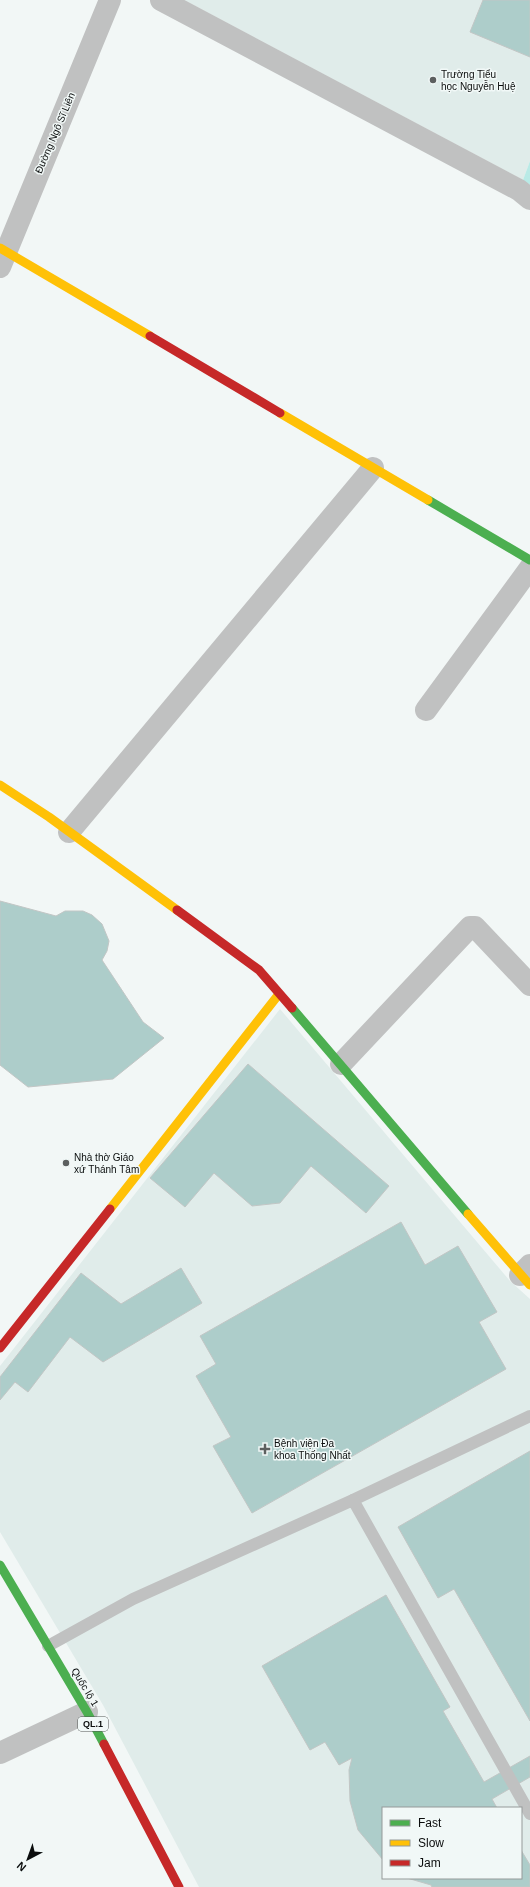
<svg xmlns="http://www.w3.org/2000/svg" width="530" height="1887" viewBox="0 0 530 1887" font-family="Arial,sans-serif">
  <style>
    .built { fill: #e0ecea; fill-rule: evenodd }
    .green { fill: #b9eae6 }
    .building { fill: #adcdca; stroke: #c2c6c5 }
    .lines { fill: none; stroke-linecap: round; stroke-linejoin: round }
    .lane { stroke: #c0c1c1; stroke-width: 12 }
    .street { stroke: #c0c1c1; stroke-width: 22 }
    .fast { stroke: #4caf50; stroke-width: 9 }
    .slow { stroke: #ffc107; stroke-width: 9 }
    .jam { stroke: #c62828; stroke-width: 9 }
    .poi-dot { fill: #5c5f5f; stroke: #f1f8f7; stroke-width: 1.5 }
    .labels { text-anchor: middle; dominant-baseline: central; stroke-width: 3; stroke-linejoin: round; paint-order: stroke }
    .shield { fill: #f1f8f7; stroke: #505453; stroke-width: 1 }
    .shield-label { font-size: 9px; font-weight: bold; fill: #0b0d0d }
    .poi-label { font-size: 10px; fill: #0b0d0d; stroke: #f1f8f7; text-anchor: start }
    .street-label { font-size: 10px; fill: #0b0d0d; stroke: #f1f8f7 }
  </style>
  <rect width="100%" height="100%" fill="#f2f7f6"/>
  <g class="built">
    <polygon points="184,0 530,0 530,161 523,180"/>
    <path d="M280 1009 510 1281 530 1299V1887H199L103 1705 0 1532V1366ZM383 1808H521V1878H383Z"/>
  </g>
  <polygon class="green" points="530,161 530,185 523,180"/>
  <g class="building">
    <polygon points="483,0 530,0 530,57 470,32"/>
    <polygon points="0,901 56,916 65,911 83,911 92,915 102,924 109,941 107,951 102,960 143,1022 164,1038 113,1079 28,1087 0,1065"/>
    <polygon points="248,1064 389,1186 366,1213 311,1166 280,1203 252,1206 214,1173 185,1207 150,1178"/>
    <polygon points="401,1222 425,1265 458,1246 497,1312 479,1322 506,1369 252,1513 213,1446 231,1437 196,1376 216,1364 200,1336"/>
    <polygon points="181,1268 202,1303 103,1362 70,1337 28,1392 15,1382 0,1400 0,1377 81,1273 121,1304"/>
    <polygon points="530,1451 530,1721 454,1589 438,1598 398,1527"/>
    <polygon points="386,1595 450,1707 443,1711 484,1782 530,1756 530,1777 492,1799 497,1808 383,1808 383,1860 358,1830 350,1801 349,1770 352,1758 339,1765 325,1742 310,1750 262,1666"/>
    <polygon points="521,1850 530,1865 530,1887 432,1887 431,1885 407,1878 521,1878"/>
  </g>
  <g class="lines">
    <g class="lane">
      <polyline points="353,1500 530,1416"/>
      <polyline points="48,1646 133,1599 353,1500 530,1814"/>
    </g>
    <g class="street">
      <polyline points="161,0 519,190 530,199"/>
      <polyline points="0,267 110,0"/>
      <polyline points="426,710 530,568"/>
      <polyline points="69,832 373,468"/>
      <polyline points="341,1064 470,927 475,927 530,985"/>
      <polyline points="520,1275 530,1265"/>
      <polyline points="0,1753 87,1712"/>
    </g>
    <g class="fast">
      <polyline points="428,500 530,560"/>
      <polyline points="292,1008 468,1214"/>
      <polyline points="0,1565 87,1712 104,1744"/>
    </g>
    <g class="slow">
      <polyline points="0,248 150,336"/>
      <polyline points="280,413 428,500"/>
      <polyline points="0,785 49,817 177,910"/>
      <polyline points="110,1209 279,994"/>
      <polyline points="468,1214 530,1285"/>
    </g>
    <g class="jam">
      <polyline points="150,336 280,413"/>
      <polyline points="177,910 259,970 292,1008"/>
      <polyline points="0,1348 110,1209"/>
      <polyline points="104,1744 179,1887"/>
    </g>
  </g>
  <g class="poi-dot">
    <circle cx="433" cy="80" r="4"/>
    <circle cx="66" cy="1163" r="4"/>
    <path d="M263 1443h4v4h4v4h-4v4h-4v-4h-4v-4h4z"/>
  </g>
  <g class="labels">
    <rect class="shield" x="78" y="1717" width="30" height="14" rx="3"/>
    <g class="shield-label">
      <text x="93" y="1724">QL.1</text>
    </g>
    <g class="poi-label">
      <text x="441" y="74">Trường Tiểu<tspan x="441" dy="12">học Nguyễn Huệ</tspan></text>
      <text x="74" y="1157">Nhà thờ Giáo<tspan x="74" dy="12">xứ Thánh Tâm</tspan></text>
      <text x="274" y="1443">Bệnh viện Đa<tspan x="274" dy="12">khoa Thống Nhất</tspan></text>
    </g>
    <g class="street-label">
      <text transform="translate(55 133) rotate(-67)">Đường Ngô Sĩ Liên</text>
      <text transform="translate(85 1687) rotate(59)">Quốc lộ 1</text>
    </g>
  </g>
  <rect x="382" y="1807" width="140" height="72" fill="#f1f8f7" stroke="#959a99"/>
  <rect x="390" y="1820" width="20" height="6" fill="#4caf50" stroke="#959a99"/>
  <text x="418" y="1827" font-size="12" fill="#0b0d0d">Fast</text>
  <rect x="390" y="1840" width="20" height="6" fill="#ffc107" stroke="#959a99"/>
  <text x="418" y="1847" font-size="12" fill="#0b0d0d">Slow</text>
  <rect x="390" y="1860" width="20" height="6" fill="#c62828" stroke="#959a99"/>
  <text x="418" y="1867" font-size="12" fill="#0b0d0d">Jam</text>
  <g transform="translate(28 1859) rotate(221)" stroke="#f1f8f7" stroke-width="3" paint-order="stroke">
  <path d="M0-3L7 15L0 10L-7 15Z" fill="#0b0d0d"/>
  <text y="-6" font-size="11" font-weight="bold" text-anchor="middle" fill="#0b0d0d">N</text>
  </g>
</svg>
